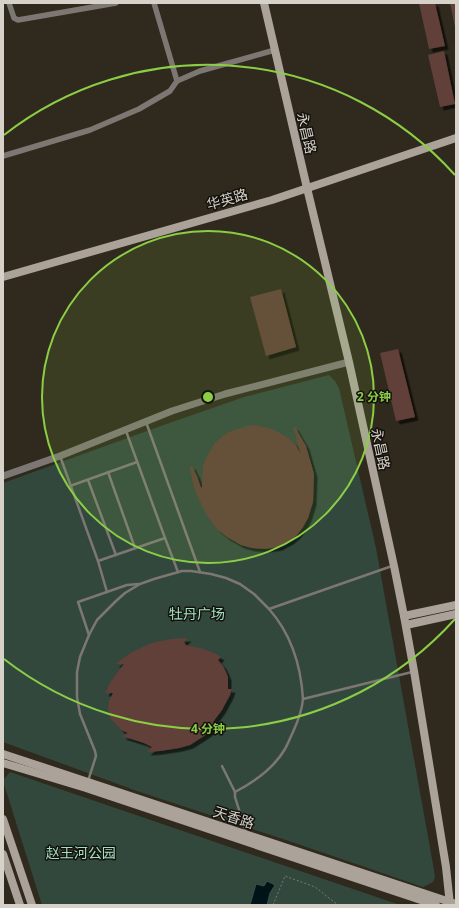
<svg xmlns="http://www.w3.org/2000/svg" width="459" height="908" viewBox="0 0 459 908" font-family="'Noto Sans','Noto Sans SC',sans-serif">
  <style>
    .green { fill: #33483d }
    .water { fill: #001417; stroke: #404d4d }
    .building { fill: #613f37; filter: url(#shadow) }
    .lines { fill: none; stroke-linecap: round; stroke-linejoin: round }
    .path { stroke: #7c776d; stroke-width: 1; stroke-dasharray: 2 2; stroke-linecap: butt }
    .service { stroke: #7c7772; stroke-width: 2.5 }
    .minor { stroke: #7c7772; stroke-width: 5.5 }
    .tertiary { stroke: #7c7772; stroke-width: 7 }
    .secondary { stroke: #aba39a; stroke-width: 8 }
    .ring { fill: none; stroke: #8bce46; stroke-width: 2 }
    .labels { text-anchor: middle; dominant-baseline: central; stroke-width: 3; stroke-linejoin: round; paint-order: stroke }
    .street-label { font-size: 14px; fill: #d6d2ca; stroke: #15120d }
    .park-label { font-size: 14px; fill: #a2e1c0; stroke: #15120d }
    .centre { fill: #8bce46; stroke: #15120d; stroke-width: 2 }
    .ring-label { font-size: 12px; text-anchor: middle; font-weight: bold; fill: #8bce46; stroke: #15120d; stroke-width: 3; stroke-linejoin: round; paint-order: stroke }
  </style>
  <defs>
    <filter id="shadow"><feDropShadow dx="3.5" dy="3.5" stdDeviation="0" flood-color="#0009"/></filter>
  </defs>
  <rect width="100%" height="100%" fill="#30291d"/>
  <g class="green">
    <polygon points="329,375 335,381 339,388 376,548 434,870 435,877 433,882 423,887 286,840 137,791 3,742 3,483 158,427 244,397"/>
    <polygon points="10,772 400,905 42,905 3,781 3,780"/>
  </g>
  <polygon class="water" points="267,881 275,885 270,893 267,905 250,905 256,884 264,886"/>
  <g class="building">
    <polygon points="419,3 435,3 445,46 429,49"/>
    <polygon points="450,3 456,3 456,27 455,27"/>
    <polygon points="444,51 455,104 440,107 428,55"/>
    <polygon points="281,289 296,347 266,356 250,297"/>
    <polygon points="398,349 415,417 396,421 380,353"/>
    <polygon points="254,425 272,429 287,437 295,444 301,454 297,442 296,436 293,428 295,427 306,446 314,474 313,502 308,518 303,527 297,535 290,541 284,544 279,547 265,549 252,548 241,545 227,537 218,530 208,517 202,506 194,488 190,468 191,466 192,466 197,476 201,488 202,487 202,479 203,466 207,456 215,443 223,436 229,432 247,426"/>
    <polygon points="188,638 184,642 186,645 203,649 214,653 221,657 218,660 223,666 226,672 228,677 228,689 232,689 230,695 222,710 213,722 214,725 218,726 204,736 190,745 179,748 160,751 147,752 152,747 144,743 122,736 128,733 121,730 111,719 109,713 108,707 109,701 113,693 105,693 111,681 124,664 115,664 132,652 143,647 152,643 171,639"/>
  </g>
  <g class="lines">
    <polyline class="path" points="273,905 285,876 315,887 338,905"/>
    <g class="service">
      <polyline points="146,422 200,572"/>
      <polyline points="60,456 98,561 165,538 126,431"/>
      <polyline points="108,472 135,548"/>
      <polyline points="88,480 116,555"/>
      <polyline points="70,486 137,462"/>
      <polyline points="165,538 178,572"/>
      <polyline points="98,561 107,592"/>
      <path d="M392 566 269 609C292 635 301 666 303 699L412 672"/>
      <polyline points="89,635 78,602 127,585 139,584"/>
      <polyline points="222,766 235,792"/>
      <polyline points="88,781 96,756 95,751 80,714 77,697 77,672 80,657 89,635 97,620 116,601 125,593 140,584 154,579 182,571 191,571 211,574 226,578 240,584 254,594 269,609"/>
      <path d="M246 832 235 797V792C254 782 274 768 285 749 288 744 290 738 293 732 298 721 302 711 303 699"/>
    </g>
    <g class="minor">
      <polyline points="9,3 14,18 18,20 116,3"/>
      <polyline points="154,3 177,81"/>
      <polyline points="3,156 90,130 139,109 170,91 177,81 200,71 275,50"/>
    </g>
    <polyline class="tertiary" points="3,476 60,456 172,411 225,394 349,362"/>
    <g class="secondary">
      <polyline points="264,3 307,188 349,362 394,566 404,616 414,671 446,867 450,905"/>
      <polyline points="3,277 272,200 456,138"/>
      <polyline points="404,616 456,605"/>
      <polyline points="406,625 456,614"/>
      <polyline points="3,754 88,782 456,904"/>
      <polyline points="3,763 86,788 436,905"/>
      <polyline points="3,819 32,905"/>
      <polyline points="3,854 20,905"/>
    </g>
  </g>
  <circle cx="208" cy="397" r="166" fill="#8bce46" fill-opacity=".12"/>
  <g class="ring">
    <circle cx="208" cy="397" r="166"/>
    <path d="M455 619A332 332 0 0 1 4 659M4 135A332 332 0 0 1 455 175"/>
  </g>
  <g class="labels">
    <g class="street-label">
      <text transform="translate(307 133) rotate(77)">永昌路</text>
      <text transform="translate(227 199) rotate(-16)">华英路</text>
      <text transform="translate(381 449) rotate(78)">永昌路</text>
      <text transform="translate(234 817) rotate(18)">天香路</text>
    </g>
    <g class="park-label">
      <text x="197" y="613">牡丹广场</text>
      <text x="81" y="852">赵王河公园</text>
    </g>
  </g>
  <circle cx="208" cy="397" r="6" class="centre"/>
  <g class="ring-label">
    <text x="374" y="401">2 分钟</text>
    <text x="208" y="733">4 分钟</text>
  </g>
  <rect width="459" height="908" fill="none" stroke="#d6d2ca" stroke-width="8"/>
</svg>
